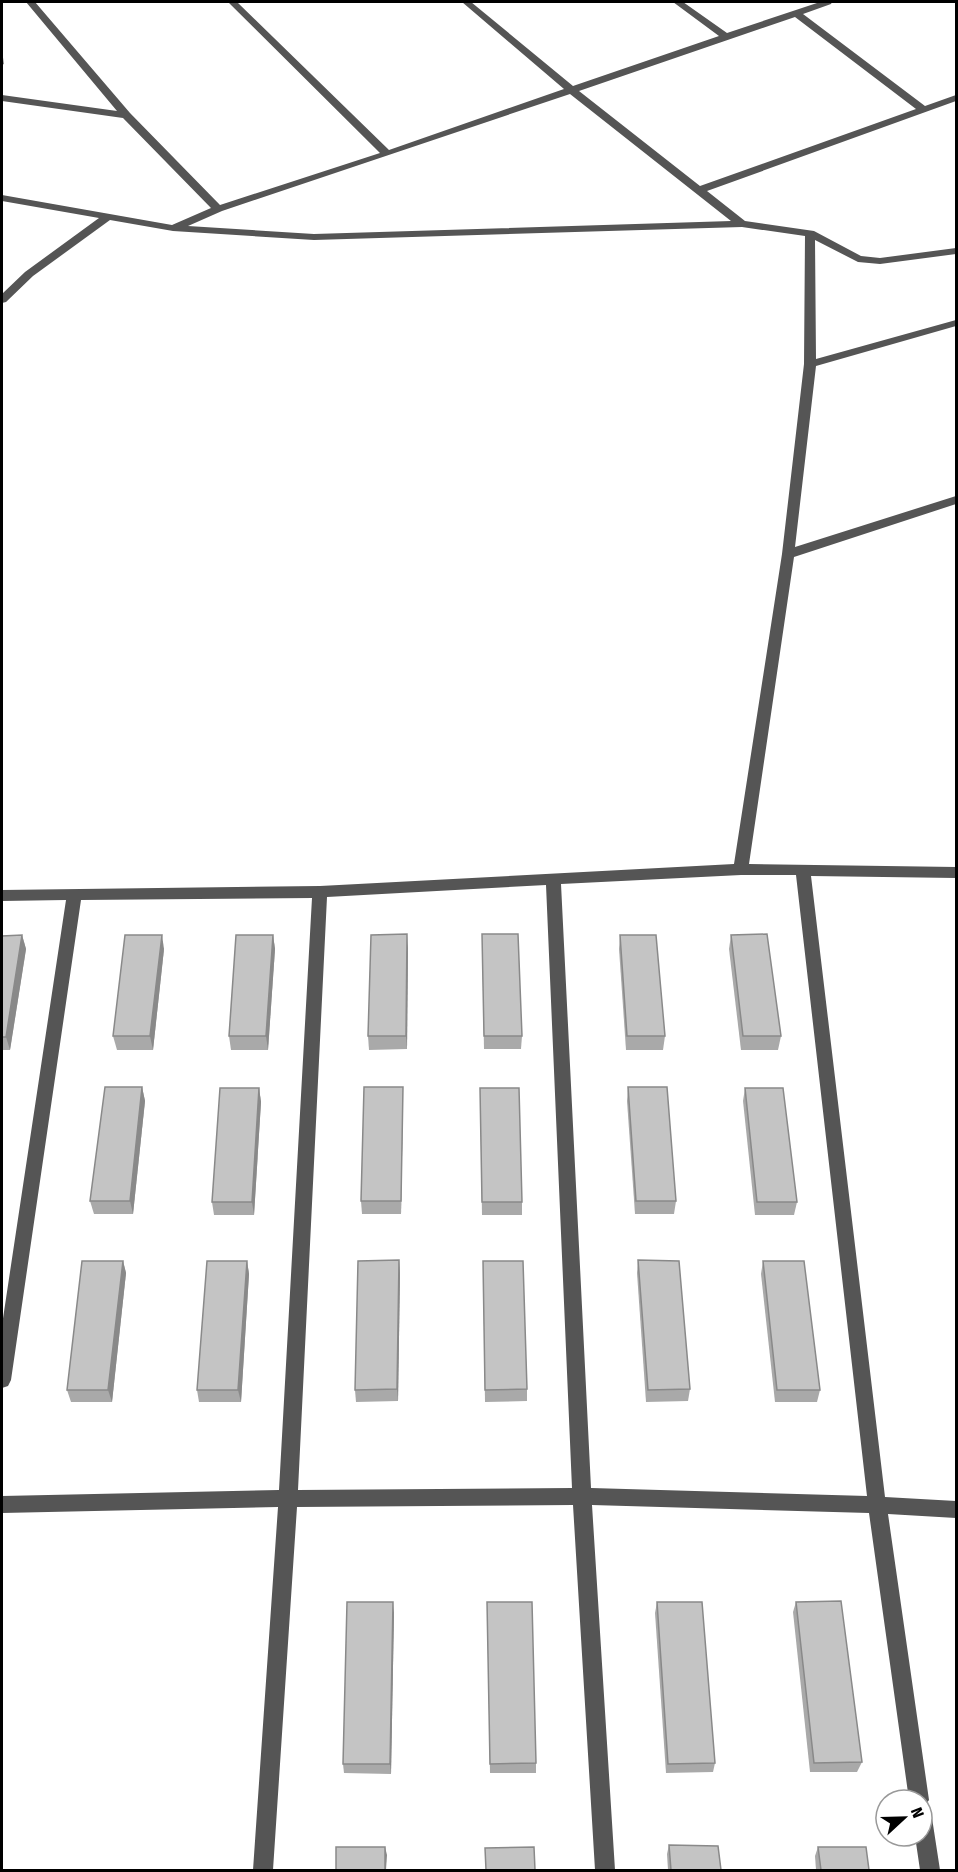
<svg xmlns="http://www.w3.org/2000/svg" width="958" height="1872" viewBox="0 0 958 1872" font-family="'Fira Sans Condensed',sans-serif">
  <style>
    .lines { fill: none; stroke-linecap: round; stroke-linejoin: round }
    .minor { fill: #555; fill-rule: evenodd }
    .wall { fill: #a9a9a9 }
    .shaded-wall { fill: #898989 }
    .building { fill: #c4c4c4; stroke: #898989; stroke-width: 1.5 }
  </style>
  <rect width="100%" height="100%" fill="#fff"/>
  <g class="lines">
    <path class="minor" d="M26 2H35L130 113 220 205 380 153 228 2H237L389 150 564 89 462 2H471L573 86 719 36 673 2H683L727 33 820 2H832L831 4 803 14 925 106 956 95V101L707 191 745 221 814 231 861 256 880 258 956 248V254L880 264 858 262 815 240 816 359 956 320V326L816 366 795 547 956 496V504L794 557 749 864 956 867V878L811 876 885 1497 956 1501V1518L888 1514 929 1800 923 1808 929 1811 932 1818 940 1870H920L915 1836H922V1800H909L869 1513 592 1505 615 1870H595L573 1505 297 1507 273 1870H253L278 1507 2 1513V1496L279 1490 312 898 81 900 11 1380 8 1386 2 1388V1325L66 900 2 901V890L320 886 734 864 782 554 804 364 805 236 742 227 314 240 173 231 110 220 33 276 6 302 2 303V294L25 272 99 218 2 201V195L172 225 211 208 123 118 2 101V95L117 111ZM795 17 916 109 700 186 579 91ZM570 94 731 221 314 234 188 226 222 211ZM741 875H796L867 1496 591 1488 561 884ZM546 885 572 1488 298 1490 327 897Z"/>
  </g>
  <g class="wall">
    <polygon points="482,934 522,1036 521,1049 484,1049"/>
    <polygon points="22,935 26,949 10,1050 2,1050 2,936"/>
    <polygon points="273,935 275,949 268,1050 231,1050 229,1036"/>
    <polygon points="620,935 665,1036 663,1050 626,1050 619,949"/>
    <polygon points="731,935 781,1036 778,1050 741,1050 729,949"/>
    <polygon points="408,948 407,1049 369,1050 368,1036"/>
    <polygon points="164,949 153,1050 117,1050 113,1036"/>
    <polygon points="142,1087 145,1101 133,1214 94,1214 90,1201"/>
    <polygon points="403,1087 403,1100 401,1214 362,1214 361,1201"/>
    <polygon points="628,1087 676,1201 674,1214 635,1214 627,1101"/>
    <polygon points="259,1088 261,1102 254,1215 214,1215 212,1202"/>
    <polygon points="480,1088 522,1202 522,1215 482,1215"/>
    <polygon points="745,1088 797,1202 794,1215 755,1215 743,1101"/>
    <polygon points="399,1260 400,1273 398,1401 356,1402 355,1390"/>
    <polygon points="638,1260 690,1389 688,1401 646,1402 637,1273"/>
    <polygon points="123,1261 126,1273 112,1402 71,1402 67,1390"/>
    <polygon points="247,1261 249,1274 241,1402 199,1402 197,1390"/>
    <polygon points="483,1261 527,1389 527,1401 485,1402"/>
    <polygon points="763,1261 820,1390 817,1402 775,1402 761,1274"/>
    <polygon points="487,1602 536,1763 536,1773 490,1773"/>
    <polygon points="657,1602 715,1763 713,1772 666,1773 655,1613"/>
    <polygon points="796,1602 862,1762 857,1772 810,1772 793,1612"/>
    <polygon points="394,1613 391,1774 344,1773 343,1764"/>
    <polygon points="669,1845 721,1870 668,1870 667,1854"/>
    <polygon points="818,1847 869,1870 816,1870 815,1856"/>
  </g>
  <g class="shaded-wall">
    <polygon points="2,51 4,64 2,65"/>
    <polygon points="407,934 408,948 407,1049 406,1036"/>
    <polygon points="22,935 26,949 10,1050 6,1037"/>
    <polygon points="162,935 164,949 153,1050 150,1036"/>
    <polygon points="273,935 275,949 268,1050 266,1036"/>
    <polygon points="142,1087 145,1101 133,1214 130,1201"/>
    <polygon points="403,1087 403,1100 401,1214 401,1201"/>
    <polygon points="259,1088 261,1102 254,1215 252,1202"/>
    <polygon points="399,1260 400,1273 398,1401 397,1389"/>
    <polygon points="123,1261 126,1273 112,1402 108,1390"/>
    <polygon points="247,1261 249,1274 241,1402 238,1390"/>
    <polygon points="393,1602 394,1613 391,1774 390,1764"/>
    <polygon points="385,1847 387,1855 386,1870 385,1870"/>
  </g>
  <g class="building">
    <polygon points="407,934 406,1036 368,1036 371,935"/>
    <polygon points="482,934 518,934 522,1036 484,1036"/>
    <polygon points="767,934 781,1036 743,1036 731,935"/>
    <polygon points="22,935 6,1037 2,1037 2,936"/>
    <polygon points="125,935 162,935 150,1036 113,1036"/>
    <polygon points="236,935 273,935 266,1036 229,1036"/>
    <polygon points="620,935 656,935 665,1036 627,1036"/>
    <polygon points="105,1087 142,1087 130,1201 90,1201"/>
    <polygon points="364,1087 403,1087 401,1201 361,1201"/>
    <polygon points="628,1087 667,1087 676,1201 636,1201"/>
    <polygon points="220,1088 259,1088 252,1202 212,1202"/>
    <polygon points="480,1088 519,1088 522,1202 482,1202"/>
    <polygon points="745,1088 783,1088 797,1202 757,1202"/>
    <polygon points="399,1260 397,1389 355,1390 358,1261"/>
    <polygon points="638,1260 679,1261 690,1389 648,1390"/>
    <polygon points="82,1261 123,1261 108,1390 67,1390"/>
    <polygon points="207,1261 247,1261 238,1390 197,1390"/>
    <polygon points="483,1261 523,1261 527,1389 485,1390"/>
    <polygon points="763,1261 804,1261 820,1390 777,1390"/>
    <polygon points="841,1601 862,1762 814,1763 796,1602"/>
    <polygon points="347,1602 393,1602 390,1764 343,1764"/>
    <polygon points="487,1602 532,1602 536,1763 490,1764"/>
    <polygon points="657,1602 702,1602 715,1763 668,1764"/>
    <polygon points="669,1845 718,1846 721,1870 671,1870"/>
    <rect x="336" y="1847" width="49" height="23"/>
    <polygon points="534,1847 535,1870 486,1870 485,1848"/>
    <polygon points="818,1847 866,1847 869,1870 821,1870"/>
  </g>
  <rect width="958" height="1872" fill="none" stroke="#000000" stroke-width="6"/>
  <g transform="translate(904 1818) rotate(68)"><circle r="28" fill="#ffffff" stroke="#999999" stroke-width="1.5"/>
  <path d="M0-4.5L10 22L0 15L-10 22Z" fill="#000000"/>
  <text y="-9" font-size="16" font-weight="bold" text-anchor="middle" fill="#000000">N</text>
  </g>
</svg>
